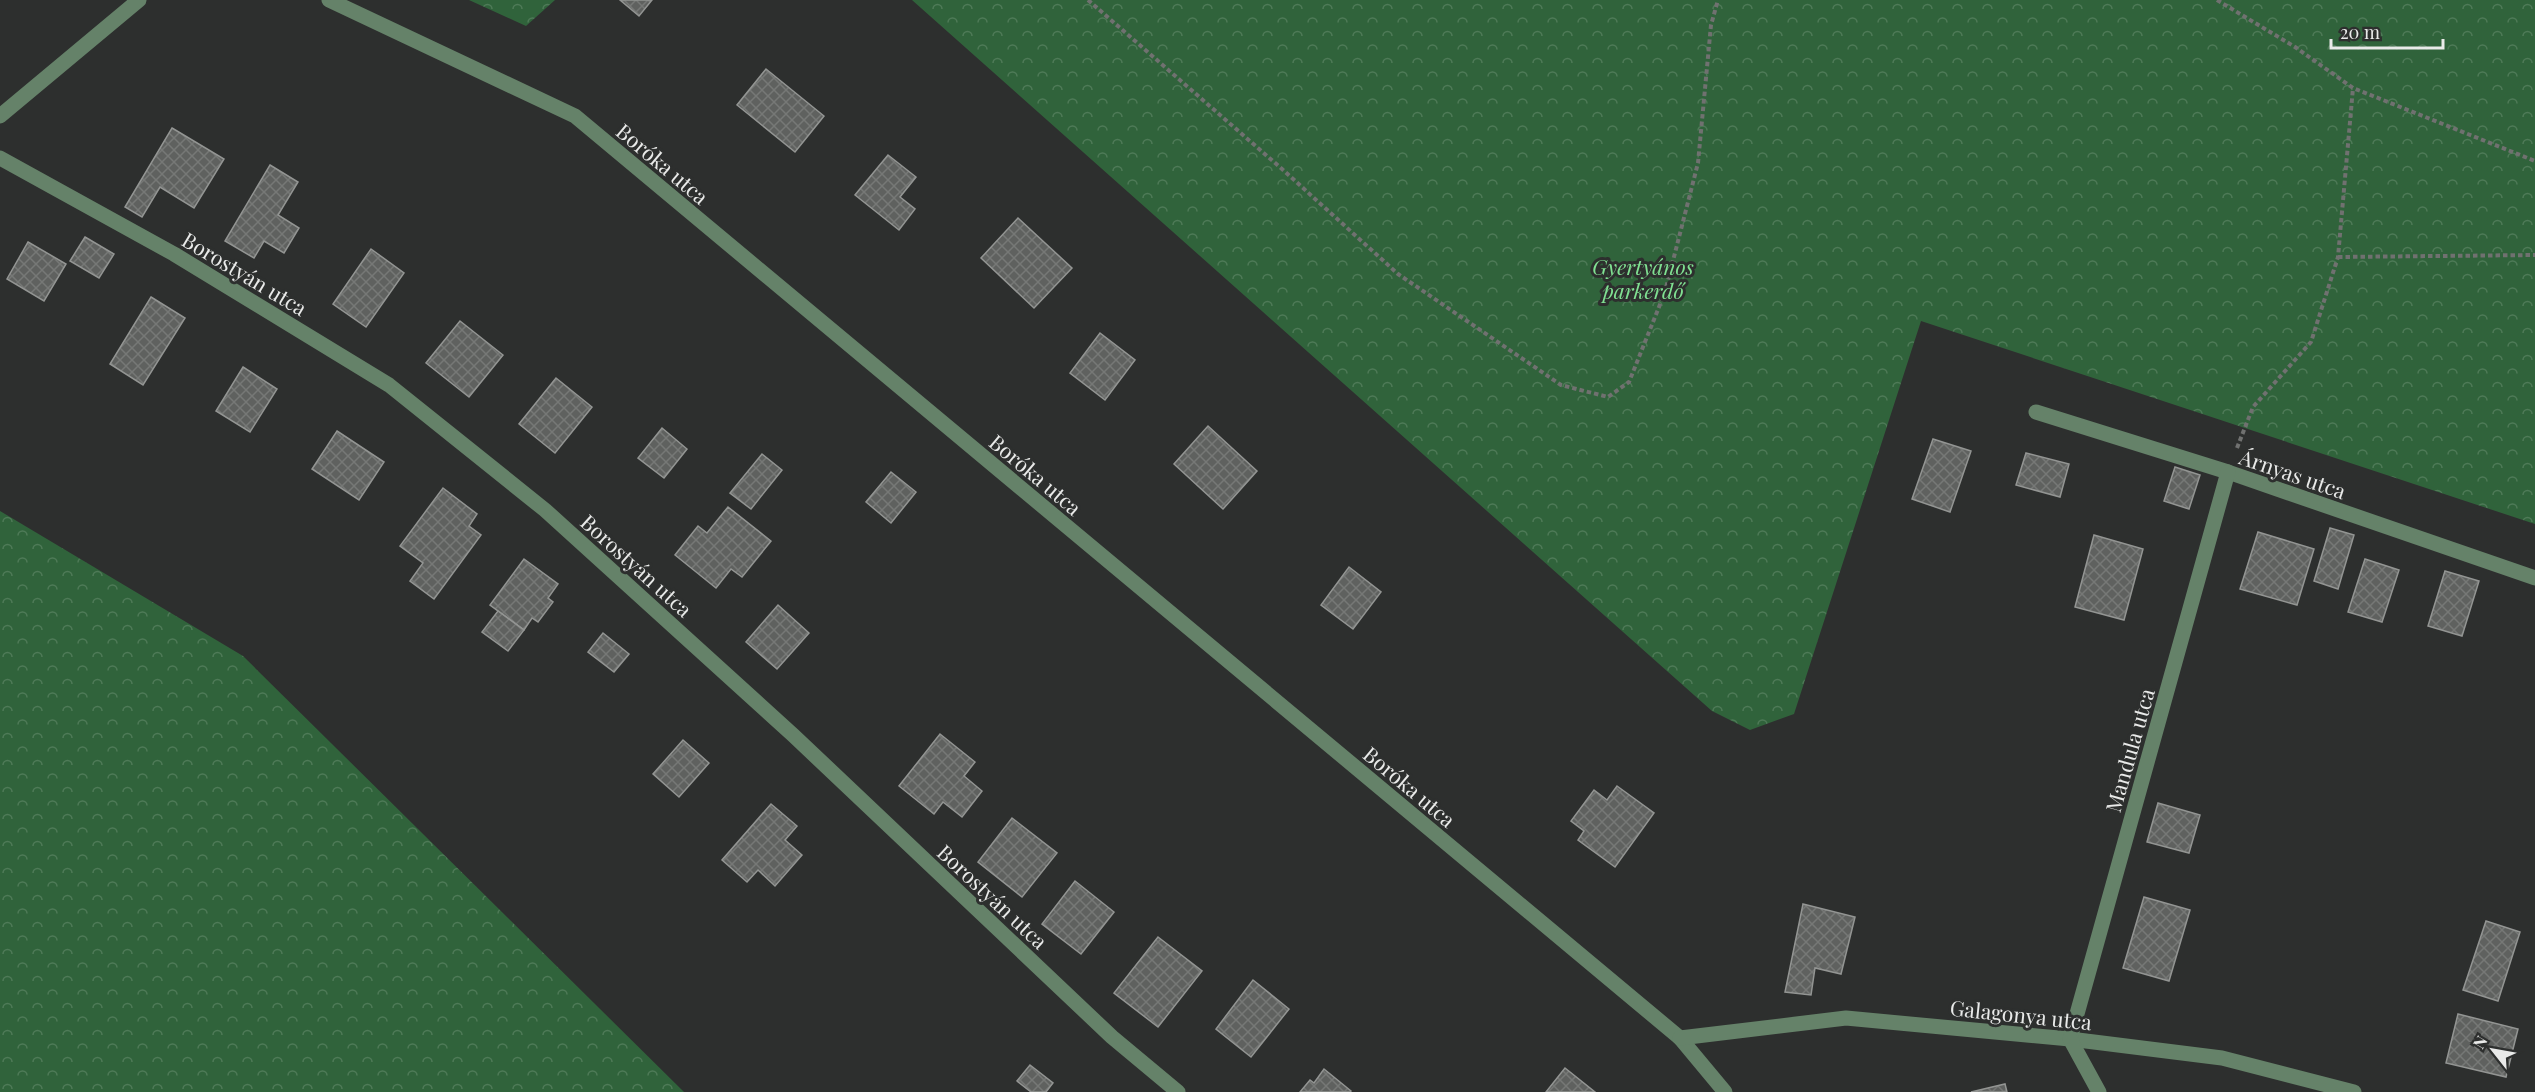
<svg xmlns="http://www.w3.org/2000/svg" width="2535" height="1092" viewBox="0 0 2535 1092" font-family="'Playfair Display',serif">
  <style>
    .forest { fill: url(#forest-crowns) }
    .building { fill: url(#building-cross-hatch); stroke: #939593; stroke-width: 1.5 }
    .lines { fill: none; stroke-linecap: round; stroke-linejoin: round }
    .path { stroke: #707170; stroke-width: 4; stroke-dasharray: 4.5 3; stroke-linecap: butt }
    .minor { stroke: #658269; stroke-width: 15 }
    .labels { text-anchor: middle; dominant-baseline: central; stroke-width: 6; stroke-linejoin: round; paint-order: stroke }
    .street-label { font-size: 21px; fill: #e9eae9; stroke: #2d2f2e }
    .park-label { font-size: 21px; font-style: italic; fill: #80e192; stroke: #2d2f2e }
  </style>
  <defs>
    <pattern id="forest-crowns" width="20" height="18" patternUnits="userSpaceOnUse" patternTransform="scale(1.5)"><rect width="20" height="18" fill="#30633b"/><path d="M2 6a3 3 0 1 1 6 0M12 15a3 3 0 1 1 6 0" fill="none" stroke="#4e7a57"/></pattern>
    <pattern id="building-cross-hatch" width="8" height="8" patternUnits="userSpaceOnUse" patternTransform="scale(1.5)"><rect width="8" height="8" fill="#5f615f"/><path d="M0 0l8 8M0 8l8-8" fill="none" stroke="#767876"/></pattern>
  </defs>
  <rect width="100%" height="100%" fill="#2d2f2e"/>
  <g class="forest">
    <polygon points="469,0 555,0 526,26"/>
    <polygon points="912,0 2535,0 2535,524 1921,321 1794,714 1750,730 1712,711"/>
    <polygon points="0,511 243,656 684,1092 0,1092"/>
  </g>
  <g class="building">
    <polygon points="620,0 652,0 639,16"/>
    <polygon points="766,69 824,116 795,152 737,105"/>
    <polygon points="172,128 224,159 194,208 160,187 142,217 125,207"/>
    <polygon points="888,155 916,177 900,197 915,209 899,230 855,195"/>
    <polygon points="270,165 298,182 278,215 299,228 284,253 264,241 254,258 225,241"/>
    <polygon points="1018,218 1072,268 1034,308 981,258"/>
    <polygon points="85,237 114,254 99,278 70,261"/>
    <polygon points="28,242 66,264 44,301 7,279"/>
    <polygon points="371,249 404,273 366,327 333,304"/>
    <polygon points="151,297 185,318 143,385 110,364"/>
    <polygon points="460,321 503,355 469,397 426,363"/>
    <polygon points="1100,333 1135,360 1105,400 1070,373"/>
    <polygon points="243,367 277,389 250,432 216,411"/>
    <polygon points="556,378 592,407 555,453 519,424"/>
    <polygon points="1208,426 1257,471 1223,509 1174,464"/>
    <polygon points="662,428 687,449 664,478 638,458"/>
    <polygon points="337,431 384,462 359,500 312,469"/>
    <polygon points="1933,439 1971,451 1950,512 1912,499"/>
    <polygon points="2026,453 2069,464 2060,497 2016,485"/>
    <polygon points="762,454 782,470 751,509 730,493"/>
    <polygon points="2175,467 2200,475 2189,509 2164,501"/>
    <polygon points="891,472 916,492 891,523 866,502"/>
    <polygon points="443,488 477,514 469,526 481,535 434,599 410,581 423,563 400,546"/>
    <polygon points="728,507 771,541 742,577 731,569 716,588 675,555 698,526 707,533"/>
    <polygon points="2330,528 2354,535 2338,589 2314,581"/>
    <polygon points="2258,532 2314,549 2297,605 2240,589"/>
    <polygon points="2094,535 2143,549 2124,620 2075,607"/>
    <polygon points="524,559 558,584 548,598 553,602 538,622 532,618 524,630 490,605"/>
    <polygon points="2365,559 2399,570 2382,622 2348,612"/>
    <polygon points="1349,567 1381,592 1353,629 1321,605"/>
    <polygon points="2445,571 2479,581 2462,636 2428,626"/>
    <polygon points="778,605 809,633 777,669 746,642"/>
    <polygon points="498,611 524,630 508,651 482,632"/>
    <polygon points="603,633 629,654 614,672 588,652"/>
    <polygon points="940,734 975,762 964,776 982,791 962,817 943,802 934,814 899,786"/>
    <polygon points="683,740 709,763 679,797 653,774"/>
    <polygon points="1617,786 1654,813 1615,867 1578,840 1584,831 1571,821 1594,790 1607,800"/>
    <polygon points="2158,803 2200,815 2189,853 2147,842"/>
    <polygon points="771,804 797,826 785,840 802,855 775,886 758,870 747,882 722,860"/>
    <polygon points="1012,818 1057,853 1022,897 978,862"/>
    <polygon points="1075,881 1114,912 1081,954 1042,924"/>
    <polygon points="2144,897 2190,910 2169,981 2123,968"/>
    <polygon points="1803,904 1855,917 1841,974 1815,968 1811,995 1785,992"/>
    <polygon points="2486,921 2520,932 2498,1001 2463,990"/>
    <polygon points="1158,937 1202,971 1158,1027 1114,993"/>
    <polygon points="1253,980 1289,1009 1251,1057 1216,1029"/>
    <polygon points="2458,1014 2518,1029 2506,1077 2446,1063"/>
    <polygon points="1030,1065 1053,1083 1046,1092 1031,1092 1017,1081"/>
    <polygon points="1565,1068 1595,1092 1546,1092"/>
    <polygon points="1324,1069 1351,1091 1350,1092 1300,1092 1310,1080 1314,1083"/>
    <polygon points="2005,1084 2007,1092 1971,1092"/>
  </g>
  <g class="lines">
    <g class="path">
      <polyline points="1088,0 1282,169 1398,274 1561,385 1608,397 1629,382 1665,292 1698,163 1711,25 1718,0"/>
      <polyline points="2217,0 2295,47 2353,88 2535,161"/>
      <polyline points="2338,257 2535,255"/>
      <polyline points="2237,448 2253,407 2311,342 2338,257 2353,88"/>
    </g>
    <g class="minor">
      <polyline points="329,0 575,116 1680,1038 1725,1092"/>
      <polyline points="0,116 139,0"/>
      <polyline points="0,158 174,254 389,385 545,510 793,735 1112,1037 1178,1092"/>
      <polyline points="2036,412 2228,472 2535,578"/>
      <polyline points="1680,1038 1846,1018 2070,1039 2222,1058 2354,1092"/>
      <polyline points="2070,1039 2228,472"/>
      <polyline points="2070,1039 2099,1092"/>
    </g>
  </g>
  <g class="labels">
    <g class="street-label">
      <text transform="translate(663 163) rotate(40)">Boróka utca</text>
      <text transform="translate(245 273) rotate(31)">Borostyán utca</text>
      <text transform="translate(2293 473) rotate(19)">Árnyas utca</text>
      <text transform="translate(1036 474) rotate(40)">Boróka utca</text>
      <text transform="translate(637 565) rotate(42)">Borostyán utca</text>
      <text transform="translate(2129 750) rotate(-74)">Mandula utca</text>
      <text transform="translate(1410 786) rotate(40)">Boróka utca</text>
      <text transform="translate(993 896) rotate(43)">Borostyán utca</text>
      <text transform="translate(2021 1014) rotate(6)">Galagonya utca</text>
    </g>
    <g class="park-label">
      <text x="1643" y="266">Gyertyános<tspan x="1643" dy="24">parkerdő</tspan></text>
    </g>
  </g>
  <g transform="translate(2493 1050) rotate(301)" stroke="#2d2f2e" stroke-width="4.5" paint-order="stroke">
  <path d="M0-4.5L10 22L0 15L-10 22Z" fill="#e9eae9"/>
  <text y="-9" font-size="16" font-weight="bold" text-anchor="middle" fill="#e9eae9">N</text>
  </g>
  <path d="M2331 39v9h112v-9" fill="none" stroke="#e9eae9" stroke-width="3"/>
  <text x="2340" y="39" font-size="18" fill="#e9eae9" stroke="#2d2f2e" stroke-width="4.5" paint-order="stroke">20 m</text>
</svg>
